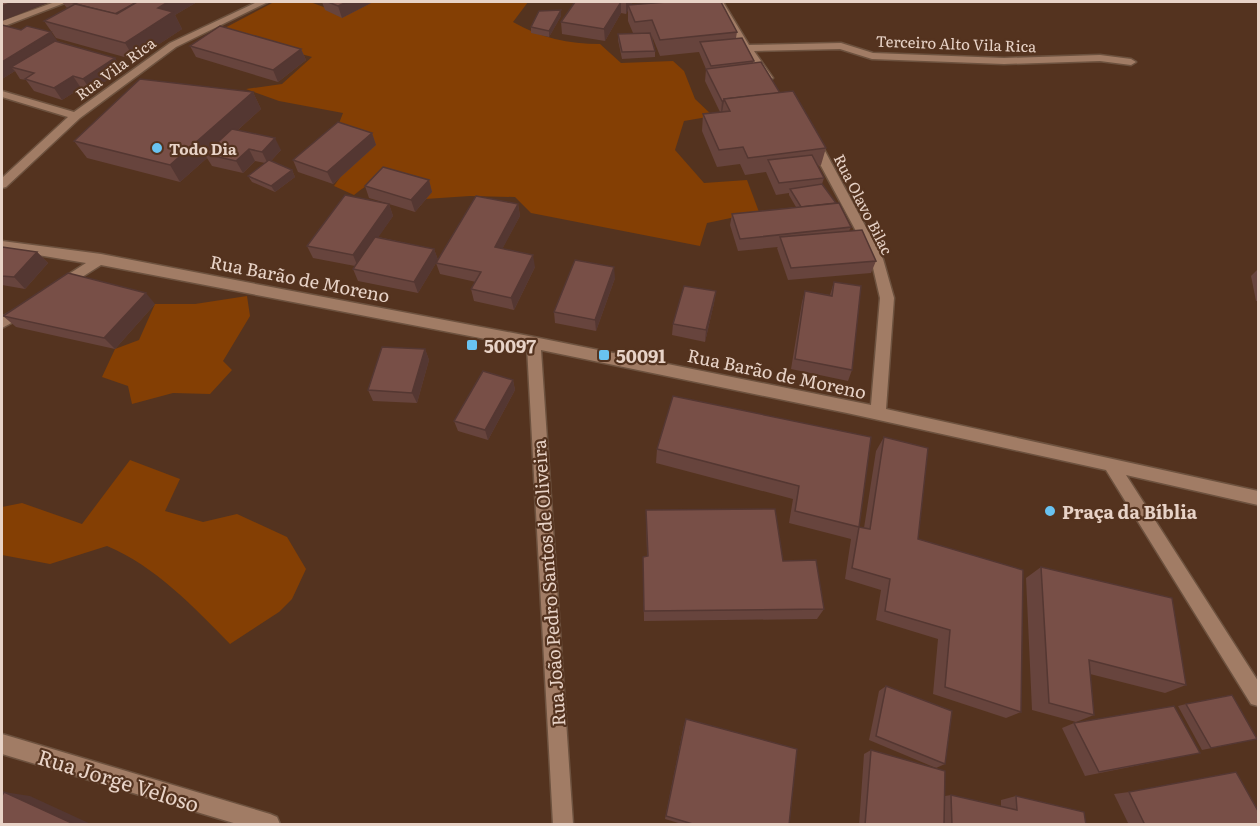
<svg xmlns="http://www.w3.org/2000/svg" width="1260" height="826" viewBox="0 0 1260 826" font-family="Literata,serif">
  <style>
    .green { fill: #843f04 }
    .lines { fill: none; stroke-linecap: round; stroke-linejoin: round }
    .minor-casing { stroke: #6d523f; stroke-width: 3 }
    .minor { fill: #a17c65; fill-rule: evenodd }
    .wall { fill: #67443d }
    .shaded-wall { fill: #543732 }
    .building { fill: #784f47; stroke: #543732; stroke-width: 1.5 }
    .poi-dot { fill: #69c3f1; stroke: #54331f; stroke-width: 2 }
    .labels { text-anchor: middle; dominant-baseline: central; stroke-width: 4.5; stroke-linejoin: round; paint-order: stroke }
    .far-street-label { font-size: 15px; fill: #e8d3c7; stroke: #54331f }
    .far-poi-label { font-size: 15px; font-weight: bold; fill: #e8d3c7; stroke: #54331f; text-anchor: start }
    .street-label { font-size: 18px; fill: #e8d3c7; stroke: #54331f }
    .poi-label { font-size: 18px; font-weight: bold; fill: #e8d3c7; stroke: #54331f; text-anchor: start }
    .near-street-label { font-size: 21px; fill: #e8d3c7; stroke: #54331f }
  </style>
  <rect width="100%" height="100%" fill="#54331f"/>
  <g class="green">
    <path d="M274 2H310L343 14 368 2H528L513 22C541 38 568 44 600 44L621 63 673 61 684 71 695 99 713 116 684 121 675 150 704 183 747 180 759 212 707 223 700 246 531 213 515 197 470 196 425 199 430 183C391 174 387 169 354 195L334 186 366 141 336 131 343 113 279 101 246 89 282 84 312 57 219 31Z"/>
    <polygon points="247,296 250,316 223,361 232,370 210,394 173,393 132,404 128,386 102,377 115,349 139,340 155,304 195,304"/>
    <path d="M130 460 180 479 165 511 203 522 237 514 287 537 306 569 292 599 279 612 230 644C194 607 155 566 107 546L50 564 2 555V507L22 503 82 524Z"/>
  </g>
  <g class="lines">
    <g class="minor-casing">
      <g id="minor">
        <polygon points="55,2 67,2 2,27 2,21"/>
        <polygon points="257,2 268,2 176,47 80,118 6,187 2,188 2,178 68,117 2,97 2,91 74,112 170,43"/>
        <polygon points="714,2 723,2 749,45 841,43 873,53 1004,58 1100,55 1131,59 1136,62 1131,65 1100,61 1004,64 872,59 840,49 754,51 773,78 768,81 764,80 728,29"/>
        <polygon points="812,135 818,138 883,259 894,298 886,409 1258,491 1258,505 1126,475 1258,681 1258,706 1251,704 1106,470 847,413 541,350 573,824 553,824 527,347 101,265 60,291 55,289 53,286 55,283 86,263 2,249 2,241 101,254 271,287 534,337 871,405 880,298 871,259 806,138"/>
        <polygon points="25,304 32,309 30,313 2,328 2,317"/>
        <polygon points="2,734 270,814 277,817 280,824 237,824 2,754"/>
      </g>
    </g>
    <use href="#minor" class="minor"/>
  </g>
  <g class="wall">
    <polygon points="62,2 197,2 175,15 182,29 135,60 56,38 44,21 67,8"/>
    <polygon points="322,2 373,2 342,18 325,10"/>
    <polygon points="575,2 633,2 631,5 654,3 653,2 721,2 737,32 736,38 754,61 753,63 780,93 826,148 821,165 817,166 824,178 822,184 851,227 849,231 876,261 871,273 788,280 777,248 778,247 738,251 730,225 732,214 796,207 789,195 789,193 776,195 766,172 745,175 740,164 717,167 702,131 703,114 720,112 705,81 706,69 699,52 660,56 652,36 655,51 655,57 622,59 618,40 618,34 633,33 628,21 628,10 626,14 621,13 605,41 562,34 561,22"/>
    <polygon points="561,10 561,16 549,37 531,33 531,27"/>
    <polygon points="2,25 115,58 122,70 91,91 81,88 62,100 34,91 26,80 20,79 15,71 2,79"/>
    <polygon points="190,46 301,49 306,60 278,82 196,57"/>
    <polygon points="253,92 261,109 238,130 281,150 271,161 292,170 295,177 275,192 252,182 248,176 265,163 255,161 243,173 212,166 207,158 180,182 87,158 74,141"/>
    <polygon points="372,133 376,145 333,184 298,172 293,160"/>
    <polygon points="429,180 432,192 415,212 389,204 393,216 378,237 434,249 438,260 518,204 520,216 502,249 535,267 514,310 474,301 471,289 476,282 440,274 436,263 418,293 358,281 353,269 355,266 313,258 307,246 386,203 369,198 365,186"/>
    <polygon points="2,247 37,252 48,263 25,289 2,285"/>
    <polygon points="1258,269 1258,301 1256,301 1251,276"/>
    <polygon points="615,278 596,331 555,323 554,312"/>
    <polygon points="834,282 852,370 848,381 791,369 802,302 805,291 830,295"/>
    <polygon points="716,291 714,303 705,342 672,335 673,324"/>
    <polygon points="155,304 115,349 16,327 3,316"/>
    <polygon points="425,349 429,360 417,403 373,401 368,390"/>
    <polygon points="513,380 515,390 488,440 458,431 454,421"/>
    <polygon points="673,396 859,527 864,528 876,451 884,437 918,539 1021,712 1006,718 933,694 938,639 876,620 881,590 845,579 851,539 789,523 793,499 656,463 657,449"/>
    <polygon points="646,510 783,561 824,609 817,619 644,621 643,568 643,557 647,557"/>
    <polygon points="1041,567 1186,685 1165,693 1090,674 1094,715 1076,722 1032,710 1026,578"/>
    <polygon points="886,686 945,764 936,768 869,740 879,691"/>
    <polygon points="1186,704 1257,739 1202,750 1178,706"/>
    <polygon points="686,719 789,825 685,825 665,819 684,725"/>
    <polygon points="1074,723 1200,753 1085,776 1062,728"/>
    <polygon points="871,750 945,796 951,795 1001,806 1001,800 1016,796 1086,825 859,825 864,754"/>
    <polygon points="1129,792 1258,825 1129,825 1114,794"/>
  </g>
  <g class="shaded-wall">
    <polygon points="13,2 50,2 2,21 2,6"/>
    <polygon points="168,2 197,2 175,15 182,29 135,60 125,43 158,8"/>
    <polygon points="347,2 373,2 342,18 338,6"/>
    <polygon points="621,2 621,13 605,41 604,29"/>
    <polygon points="626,2 633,2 629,8 628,5 628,10 626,14"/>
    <polygon points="561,10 561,16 549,37 549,31"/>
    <polygon points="51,32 59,43 11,67 15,71 2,79 2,62"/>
    <polygon points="301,49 306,60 278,82 273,70"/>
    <polygon points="115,58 122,70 91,91 83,79"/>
    <polygon points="73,76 81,88 62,100 54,88"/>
    <polygon points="253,92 261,109 210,155 205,154 207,158 180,182 170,165"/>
    <polygon points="722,101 724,101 722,113 721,113"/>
    <polygon points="372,133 376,145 333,184 327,172"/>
    <polygon points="275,138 281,150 268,164 262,152"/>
    <polygon points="249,149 255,161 243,173 236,161"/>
    <polygon points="292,170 295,177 275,192 271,186"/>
    <polygon points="429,180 432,192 415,212 411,200"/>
    <polygon points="389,204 393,216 358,267 353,255"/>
    <polygon points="518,204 520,216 497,259 495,247"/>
    <polygon points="434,249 438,260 418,293 414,282"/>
    <polygon points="37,252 48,263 25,289 14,277"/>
    <polygon points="533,255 535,267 514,310 511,298"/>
    <polygon points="614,267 615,278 596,331 595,320"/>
    <polygon points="716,291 714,303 705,342 706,330"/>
    <polygon points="146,293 155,304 115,349 104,338"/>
    <polygon points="425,349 429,360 417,403 412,393"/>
    <polygon points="513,380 515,390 488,440 485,430"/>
    <polygon points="4,792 30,796 93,825 76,825"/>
  </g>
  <g class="building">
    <polygon points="2,2 13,2 2,6"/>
    <polygon points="71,2 137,2 115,14 80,5"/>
    <polygon points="137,2 168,2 158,8 173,12 125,43 44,21 75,4 117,14"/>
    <polygon points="328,2 347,2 338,6"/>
    <polygon points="575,2 626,2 621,2 604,29 561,22"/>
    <polygon points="667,2 721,2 737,32 660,40 652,20 635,22 628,5"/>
    <polygon points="561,10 549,31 531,27 539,11"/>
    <polygon points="2,25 21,30 27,26 51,32 2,62"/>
    <polygon points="220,26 301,49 273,70 190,46"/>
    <polygon points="650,33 655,51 622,52 618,34"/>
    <polygon points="742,38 754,61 711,66 700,42"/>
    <polygon points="55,41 115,58 83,79 73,76 54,88 25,79 34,73 11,67"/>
    <polygon points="761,62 780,93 724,99 724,101 722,101 706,69"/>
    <polygon points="140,79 253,92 170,165 74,141"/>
    <polygon points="793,91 826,148 748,158 743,147 719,150 703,114 730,111 724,99"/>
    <polygon points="338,122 372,133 327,172 293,160"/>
    <polygon points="232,129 275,138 262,152 249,149 236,161 205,154"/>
    <polygon points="812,155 824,178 779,183 768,160"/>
    <polygon points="269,160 292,170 271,186 248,176"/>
    <polygon points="383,167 429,180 411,200 365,186"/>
    <polygon points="822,184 836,203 801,207 790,189"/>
    <polygon points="345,195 389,204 353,255 307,246"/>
    <polygon points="476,196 518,204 495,247 533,255 511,298 471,289 481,272 436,263"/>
    <polygon points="839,203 851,227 740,239 732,214"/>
    <polygon points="862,230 876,261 791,268 780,237"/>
    <polygon points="375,237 434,249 414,282 353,269"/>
    <polygon points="2,247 37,252 14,277 2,276"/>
    <polygon points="575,260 614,267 595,320 554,312"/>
    <polygon points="68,273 146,293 104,338 3,316"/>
    <polygon points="834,282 861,286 852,370 795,359 805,291 832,296"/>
    <polygon points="684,286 716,291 706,330 673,324"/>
    <polygon points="382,347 425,349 412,393 368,390"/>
    <polygon points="483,371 513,380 485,430 454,421"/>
    <polygon points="673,396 871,437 859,527 795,511 799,486 657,449"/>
    <polygon points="884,437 928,448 918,539 1023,570 1021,712 945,687 950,630 885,611 890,579 852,568 859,527 870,529"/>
    <polygon points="775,509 783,561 816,560 824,609 644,611 643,557 648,556 646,510"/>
    <polygon points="1041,567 1172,598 1186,685 1089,660 1094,715 1049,703"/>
    <polygon points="886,686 952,711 945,764 876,736"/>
    <polygon points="1232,695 1257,739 1211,748 1186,704"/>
    <polygon points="1174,706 1200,753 1099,772 1074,723"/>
    <polygon points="686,719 797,749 789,825 696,825 666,816"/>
    <polygon points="871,750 945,771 944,825 865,825"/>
    <polygon points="1236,772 1258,811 1258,825 1145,825 1129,792"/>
    <polygon points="4,792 76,825 2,825 2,796"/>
    <polygon points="951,795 1017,810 1016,796 1084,812 1086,825 952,825"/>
  </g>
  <g class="poi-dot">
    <circle cx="157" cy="148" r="6"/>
    <rect x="466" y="339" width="12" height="12" rx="3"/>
    <rect x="598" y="349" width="12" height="12" rx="3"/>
    <circle cx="1050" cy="511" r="6"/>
  </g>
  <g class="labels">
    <g class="far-street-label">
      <text transform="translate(956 43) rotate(2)">Terceiro Alto Vila Rica</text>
      <text transform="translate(115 68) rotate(-36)">Rua Vila Rica</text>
      <text transform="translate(864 204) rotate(63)">Rua Olavo Bilac</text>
    </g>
    <g class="far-poi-label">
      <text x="169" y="148">Todo Dia</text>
    </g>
    <g class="street-label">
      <text transform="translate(300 278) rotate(11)">Rua Barão de Moreno</text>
      <text transform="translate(777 373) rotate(12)">Rua Barão de Moreno</text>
      <text transform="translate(548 583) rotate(-94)">Rua João Pedro Santos de Oliveira</text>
    </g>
    <g class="poi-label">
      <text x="484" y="345">50097</text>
      <text x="616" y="355">50091</text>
      <text x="1062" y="511">Praça da Bíblia</text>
    </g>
    <g class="near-street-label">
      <text transform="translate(119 779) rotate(17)">Rua Jorge Veloso</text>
    </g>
  </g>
  <rect width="1260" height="826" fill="none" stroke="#e8d3c7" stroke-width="6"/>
</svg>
